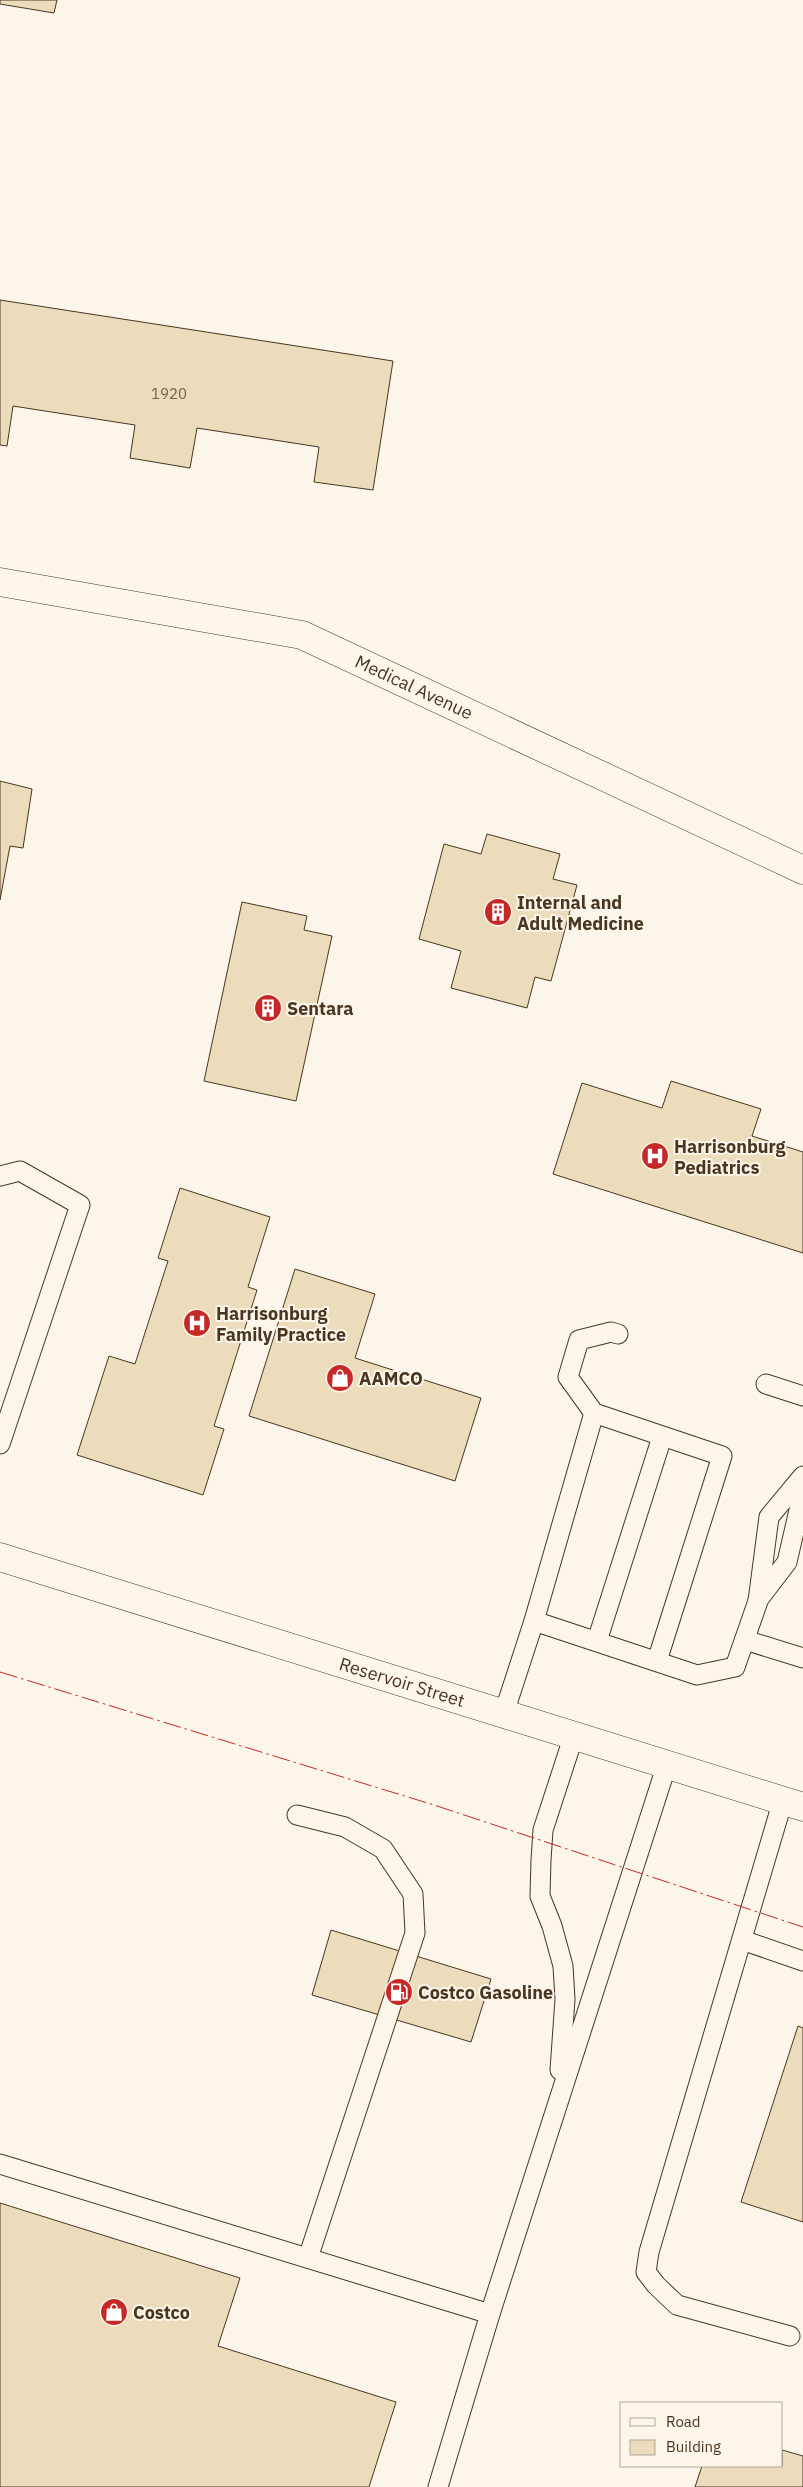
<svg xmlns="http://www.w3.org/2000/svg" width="803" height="2487" viewBox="0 0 803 2487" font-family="'IBM Plex Sans',sans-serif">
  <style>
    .building { fill: #ecdcbc; stroke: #4a3520 }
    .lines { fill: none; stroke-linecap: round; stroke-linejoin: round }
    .service-casing { stroke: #4a3520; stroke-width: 21 }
    .minor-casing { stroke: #4a3520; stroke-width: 29 }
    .secondary-casing { stroke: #4a3520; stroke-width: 29 }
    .service { stroke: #fbf6e9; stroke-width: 19 }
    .minor { stroke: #fbf6e9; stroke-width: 28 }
    .secondary { stroke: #fbf6e9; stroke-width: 28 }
    .power { stroke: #c62828; stroke-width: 1; stroke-dasharray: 18 4 2.5 4; stroke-linecap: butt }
    .labels { text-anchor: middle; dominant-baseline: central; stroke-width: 4; stroke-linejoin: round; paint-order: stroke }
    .number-label { font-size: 15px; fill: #725f47 }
    .street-label { font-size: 18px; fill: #4a3520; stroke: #fbf6e9 }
    .poi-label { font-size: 18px; font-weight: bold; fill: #4a3520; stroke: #fbf6e9; text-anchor: start }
  </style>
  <rect width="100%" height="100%" fill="#fbf6e9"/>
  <g class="building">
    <polygon points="0,0 57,0 54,13 0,4"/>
    <polygon points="0,300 393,361 373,490 314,482 319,447 197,428 190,468 130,458 135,425 13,406 7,446 0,445"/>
    <polygon points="0,781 32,789 23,848 10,846 0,900"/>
    <polygon points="487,834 560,854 553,879 577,885 551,981 535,977 527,1008 451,988 461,951 419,939 444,844 481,854"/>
    <polygon points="242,902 307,916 304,930 332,936 296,1101 204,1081"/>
    <polygon points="671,1081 761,1109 752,1136 803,1152 803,1253 553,1174 582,1083 662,1108"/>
    <polygon points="180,1188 270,1217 248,1287 257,1290 214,1426 224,1429 203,1495 77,1455 109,1356 135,1364 168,1261 158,1258"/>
    <polygon points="295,1269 375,1294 355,1358 481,1398 455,1481 249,1416"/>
    <polygon points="331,1930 491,1979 471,2042 312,1995"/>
    <polygon points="798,2026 803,2028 803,2222 741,2202"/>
    <polygon points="0,2203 240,2278 218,2346 396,2402 369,2487 0,2487"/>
    <polygon points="782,2450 803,2456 803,2487 695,2487 702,2466 782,2466"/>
  </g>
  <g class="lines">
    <g class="service-casing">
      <g id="service">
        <polyline points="0,1176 20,1171 80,1205 0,1444"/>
        <polyline points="618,1334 611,1332 579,1340 568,1377 594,1413 722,1456 657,1661"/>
        <polyline points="766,1384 803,1396"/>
        <polyline points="758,1600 787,1562 803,1493"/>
        <polyline points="534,1621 697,1675 735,1667 758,1601 769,1517 803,1476"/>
        <polyline points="745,1640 803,1658"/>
        <polyline points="597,1641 662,1437"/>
        <polyline points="504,1713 534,1621 594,1413"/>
        <polyline points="783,1800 649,2252 646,2272 656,2285 677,2305 790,2336"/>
        <polyline points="297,1815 345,1827 383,1849 413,1894 415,1933 308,2258"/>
        <polyline points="742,1940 803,1961"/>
        <polyline points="560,2070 565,1999 563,1966 552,1926 540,1896 541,1860 543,1830 574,1735"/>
        <polyline points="0,2164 490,2314"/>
        <polyline points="438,2487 490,2314 667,1764"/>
      </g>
    </g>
    <g class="minor-casing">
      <polyline id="minor" points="0,582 302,635 803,870"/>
    </g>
    <g class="secondary-casing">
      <polyline id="secondary" points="0,1557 803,1807"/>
    </g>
    <use href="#service" class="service"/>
    <use href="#minor" class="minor"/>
    <use href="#secondary" class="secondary"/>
    <polyline class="power" points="0,1672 434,1805 803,1927"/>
  </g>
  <defs>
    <g id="building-disc" transform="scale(1.4375)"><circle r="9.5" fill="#c62828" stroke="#fbf6e9"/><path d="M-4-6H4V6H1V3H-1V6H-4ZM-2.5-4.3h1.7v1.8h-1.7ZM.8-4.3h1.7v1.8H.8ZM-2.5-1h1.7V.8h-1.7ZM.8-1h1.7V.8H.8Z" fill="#fff"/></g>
    <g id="hospital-disc" transform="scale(1.4375)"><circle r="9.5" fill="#c62828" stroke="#fbf6e9"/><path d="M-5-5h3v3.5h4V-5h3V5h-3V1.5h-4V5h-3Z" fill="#fff"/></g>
    <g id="shop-disc" transform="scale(1.4375)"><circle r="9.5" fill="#c62828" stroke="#fbf6e9"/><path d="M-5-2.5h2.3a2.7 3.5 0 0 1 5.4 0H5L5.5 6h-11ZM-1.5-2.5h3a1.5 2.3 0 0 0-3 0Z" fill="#fff"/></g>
    <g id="fuel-disc" transform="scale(1.4375)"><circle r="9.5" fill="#c62828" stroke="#fbf6e9"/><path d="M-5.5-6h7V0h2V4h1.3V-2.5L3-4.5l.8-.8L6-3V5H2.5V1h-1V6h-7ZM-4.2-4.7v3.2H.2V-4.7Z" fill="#fff"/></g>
  </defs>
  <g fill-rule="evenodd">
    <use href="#building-disc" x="498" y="912"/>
    <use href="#building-disc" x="268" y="1008"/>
    <use href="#hospital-disc" x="655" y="1156"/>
    <use href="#hospital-disc" x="197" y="1323"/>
    <use href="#shop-disc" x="340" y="1378"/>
    <use href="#fuel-disc" x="399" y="1992"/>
    <use href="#shop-disc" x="114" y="2312"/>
  </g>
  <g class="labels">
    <g class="number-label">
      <text x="169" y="393">1920</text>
    </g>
    <g class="street-label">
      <text transform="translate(414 687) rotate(25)">Medical Avenue</text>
      <text transform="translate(402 1682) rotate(17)">Reservoir Street</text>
    </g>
    <g class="poi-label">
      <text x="517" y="902">Internal and<tspan x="517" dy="21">Adult Medicine</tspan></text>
      <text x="287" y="1008">Sentara</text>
      <text x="674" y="1146">Harrisonburg<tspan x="674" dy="21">Pediatrics</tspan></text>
      <text x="216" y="1313">Harrisonburg<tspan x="216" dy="21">Family Practice</tspan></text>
      <text x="359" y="1378">AAMCO</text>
      <text x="418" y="1992">Costco Gasoline</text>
      <text x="133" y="2312">Costco</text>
    </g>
  </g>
  <rect x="620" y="2402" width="162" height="65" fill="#fbf6e9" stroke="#b4a999"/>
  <rect x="630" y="2418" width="25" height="8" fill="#fbf6e9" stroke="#b4a999"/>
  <text x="666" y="2427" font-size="15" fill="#4a3520">Road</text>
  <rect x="630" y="2440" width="25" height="15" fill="#ecdcbc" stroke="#b4a999"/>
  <text x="666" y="2452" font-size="15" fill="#4a3520">Building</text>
</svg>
